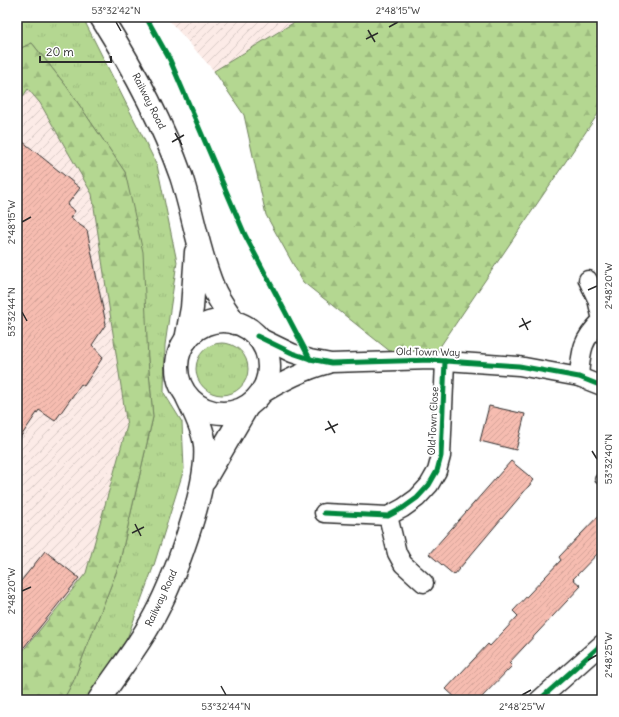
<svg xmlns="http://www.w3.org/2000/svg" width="619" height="717" viewBox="0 0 619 717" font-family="Delius,sans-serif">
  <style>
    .industrial { fill: url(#industrial-furrows) }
    .grass { fill: url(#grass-tufts); stroke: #70815e }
    .forest { fill: url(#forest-firs); stroke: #70815e }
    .building { fill: url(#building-hatch); stroke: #2b2b2b }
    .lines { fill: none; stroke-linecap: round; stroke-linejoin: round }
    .lane-casing { stroke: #2b2b2b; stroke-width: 12 }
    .street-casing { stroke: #2b2b2b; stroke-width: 21 }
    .secondary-casing { stroke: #2b2b2b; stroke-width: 25 }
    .lane { stroke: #fff; stroke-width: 9 }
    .street { stroke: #fff; stroke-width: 18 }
    .secondary { stroke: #fff; stroke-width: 22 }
    .cycleway-casing { stroke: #fff; stroke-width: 8 }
    .cycleway { stroke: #00873e; stroke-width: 5 }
    .ticks { fill: none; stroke: #2b2b2b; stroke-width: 1.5 }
    .labels { text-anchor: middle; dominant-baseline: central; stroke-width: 4; stroke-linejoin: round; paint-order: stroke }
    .street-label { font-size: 10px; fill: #2b2b2b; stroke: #fff }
    .neatline { fill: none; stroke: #2b2b2b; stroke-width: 1.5 }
    .ticks-label { font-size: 10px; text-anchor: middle; fill: #2b2b2b }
  </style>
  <defs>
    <pattern id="industrial-furrows" width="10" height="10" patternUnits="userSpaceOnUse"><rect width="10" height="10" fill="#fcebe7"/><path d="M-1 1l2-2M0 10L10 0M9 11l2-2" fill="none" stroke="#d8cac6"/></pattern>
    <pattern id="grass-tufts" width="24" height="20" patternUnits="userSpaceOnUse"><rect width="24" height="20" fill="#b4d791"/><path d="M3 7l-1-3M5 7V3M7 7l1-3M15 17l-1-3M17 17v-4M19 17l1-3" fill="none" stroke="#9bb97d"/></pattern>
    <pattern id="forest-firs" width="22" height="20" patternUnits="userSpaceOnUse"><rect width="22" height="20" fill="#b4d791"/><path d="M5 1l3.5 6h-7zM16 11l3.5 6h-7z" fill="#9bb97d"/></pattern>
    <pattern id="building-hatch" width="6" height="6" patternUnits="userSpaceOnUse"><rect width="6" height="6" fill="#f6bcb0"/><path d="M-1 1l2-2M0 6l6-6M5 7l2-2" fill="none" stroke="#d3a298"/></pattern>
  </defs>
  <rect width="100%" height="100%" fill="#fff"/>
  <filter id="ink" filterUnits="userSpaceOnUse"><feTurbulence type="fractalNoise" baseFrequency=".025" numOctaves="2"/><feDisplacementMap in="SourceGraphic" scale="8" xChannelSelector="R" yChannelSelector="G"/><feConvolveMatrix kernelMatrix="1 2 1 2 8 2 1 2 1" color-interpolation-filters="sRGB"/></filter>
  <g filter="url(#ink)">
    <g class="industrial">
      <polygon points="166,17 303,17 214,71"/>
      <polygon points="28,88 40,103 92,194 127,426 86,573 17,658 17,105"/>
    </g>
    <g class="grass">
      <polygon points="17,17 83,18 157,165 177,262 165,345 164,393 182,422 184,469 154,565 125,644 99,700 63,700 73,682 119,565 153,417 148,360 125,172 67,87 32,43 17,50"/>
      <circle cx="222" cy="369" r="26"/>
    </g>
    <g class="forest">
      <polygon points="303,17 602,17 602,108 431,360 401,360 303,282 266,215 244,115 214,71"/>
      <polygon points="32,43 67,87 125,172 143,252 148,360 153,417 119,565 73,682 63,700 17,700 17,658 86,573 127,426 92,194 40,103 28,89 17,105 17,50"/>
    </g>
    <g class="building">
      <polygon points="17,137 80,188 67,205 75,211 70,218 87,230 106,324 92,345 103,357 84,386 81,384 55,421 39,410 17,442"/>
      <polygon points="489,406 525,414 516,450 480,441"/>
      <polygon points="511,461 534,480 454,575 429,554"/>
      <polygon points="602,512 602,549 573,579 581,586 509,663 512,666 479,700 458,700 446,689 488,644 490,646 518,616 513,611 561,560 559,557"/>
      <polygon points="45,551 79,578 17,656 17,586"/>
    </g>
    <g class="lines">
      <g class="lane-casing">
        <polyline id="lane" points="600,479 602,480"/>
      </g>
      <g class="street-casing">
        <g id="street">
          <polyline points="257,336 292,353 310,359 331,363 431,360 519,366 579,377 602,386"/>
          <path d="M579 377C581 349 582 340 602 320L597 299 588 280"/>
          <path d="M259 396C281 382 302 371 328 364"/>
          <polyline points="324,513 388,516 403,508 417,498 429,485 437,471 441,456 445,361"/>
          <polyline points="388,516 397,553 403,564 424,583"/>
          <polyline points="539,700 602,644"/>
        </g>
      </g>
      <g class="secondary-casing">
        <g id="secondary">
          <path d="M101 17C133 68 161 119 181 176 193 213 198 251 213 287 218 300 227 311 235 323"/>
          <circle cx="223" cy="367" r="46"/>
          <polyline points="186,340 192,308 196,252"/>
          <polyline points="205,479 247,407"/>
          <path d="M99 700C115 675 135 651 150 624 172 586 209 488 205 445 203 428 194 412 187 397"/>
        </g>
      </g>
      <use href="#lane" class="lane"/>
      <use href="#street" class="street"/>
      <use href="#secondary" class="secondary"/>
      <g class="cycleway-casing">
        <g id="cycleway">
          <polyline points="146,17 170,60 245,235 310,359"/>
          <polyline points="257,336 292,353 310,359 331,363 431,360 519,366 579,377 602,386"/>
          <polyline points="324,513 388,516 403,508 417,498 429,485 437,471 441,456 445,361"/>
          <polyline points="539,700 602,644"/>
        </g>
      </g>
      <use href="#cycleway" class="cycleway"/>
    </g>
  </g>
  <path class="ticks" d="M116 22 121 31M389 27 398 22M368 30 375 42M366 39 378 33M175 133 182 145M172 142 184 135M22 222 31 217M588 290 597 286M22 312 27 321M522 318 528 330M519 327 531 321M328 421 335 433M325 430 338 424M592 451 597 459M135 524 141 536M132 533 144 527M22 591 31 587M588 660 597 655M221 686 226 695M522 695 531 690"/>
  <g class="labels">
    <g class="street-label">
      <text transform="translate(149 101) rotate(63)">Railway Road</text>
      <text transform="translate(428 352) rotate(1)">Old Town Way</text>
      <text transform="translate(433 421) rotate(-87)">Old Town Close</text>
      <text transform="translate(161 598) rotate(-65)">Railway Road</text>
    </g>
  </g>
  <rect width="619" height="717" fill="none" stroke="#fff" stroke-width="44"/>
  <path d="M40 56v6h71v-6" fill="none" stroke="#2b2b2b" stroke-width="2"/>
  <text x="46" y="56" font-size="12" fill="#2b2b2b" stroke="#ffffff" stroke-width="3" paint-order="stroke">20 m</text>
  <rect x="22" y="22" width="575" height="673" class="neatline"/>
  <g class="ticks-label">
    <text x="116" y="14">53°32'42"N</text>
    <text x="398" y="14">2°48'15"W</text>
    <text transform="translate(11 222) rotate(-90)" y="4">2°48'15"W</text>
    <text transform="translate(608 286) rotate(-90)" y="4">2°48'20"W</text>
    <text transform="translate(11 312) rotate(-90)" y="4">53°32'44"N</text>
    <text transform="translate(608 459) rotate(-90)" y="4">53°32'40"N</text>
    <text transform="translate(11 591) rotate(-90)" y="4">2°48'20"W</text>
    <text transform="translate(608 655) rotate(-90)" y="4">2°48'25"W</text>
    <text x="226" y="710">53°32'44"N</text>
    <text x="522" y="710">2°48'25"W</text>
  </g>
</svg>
